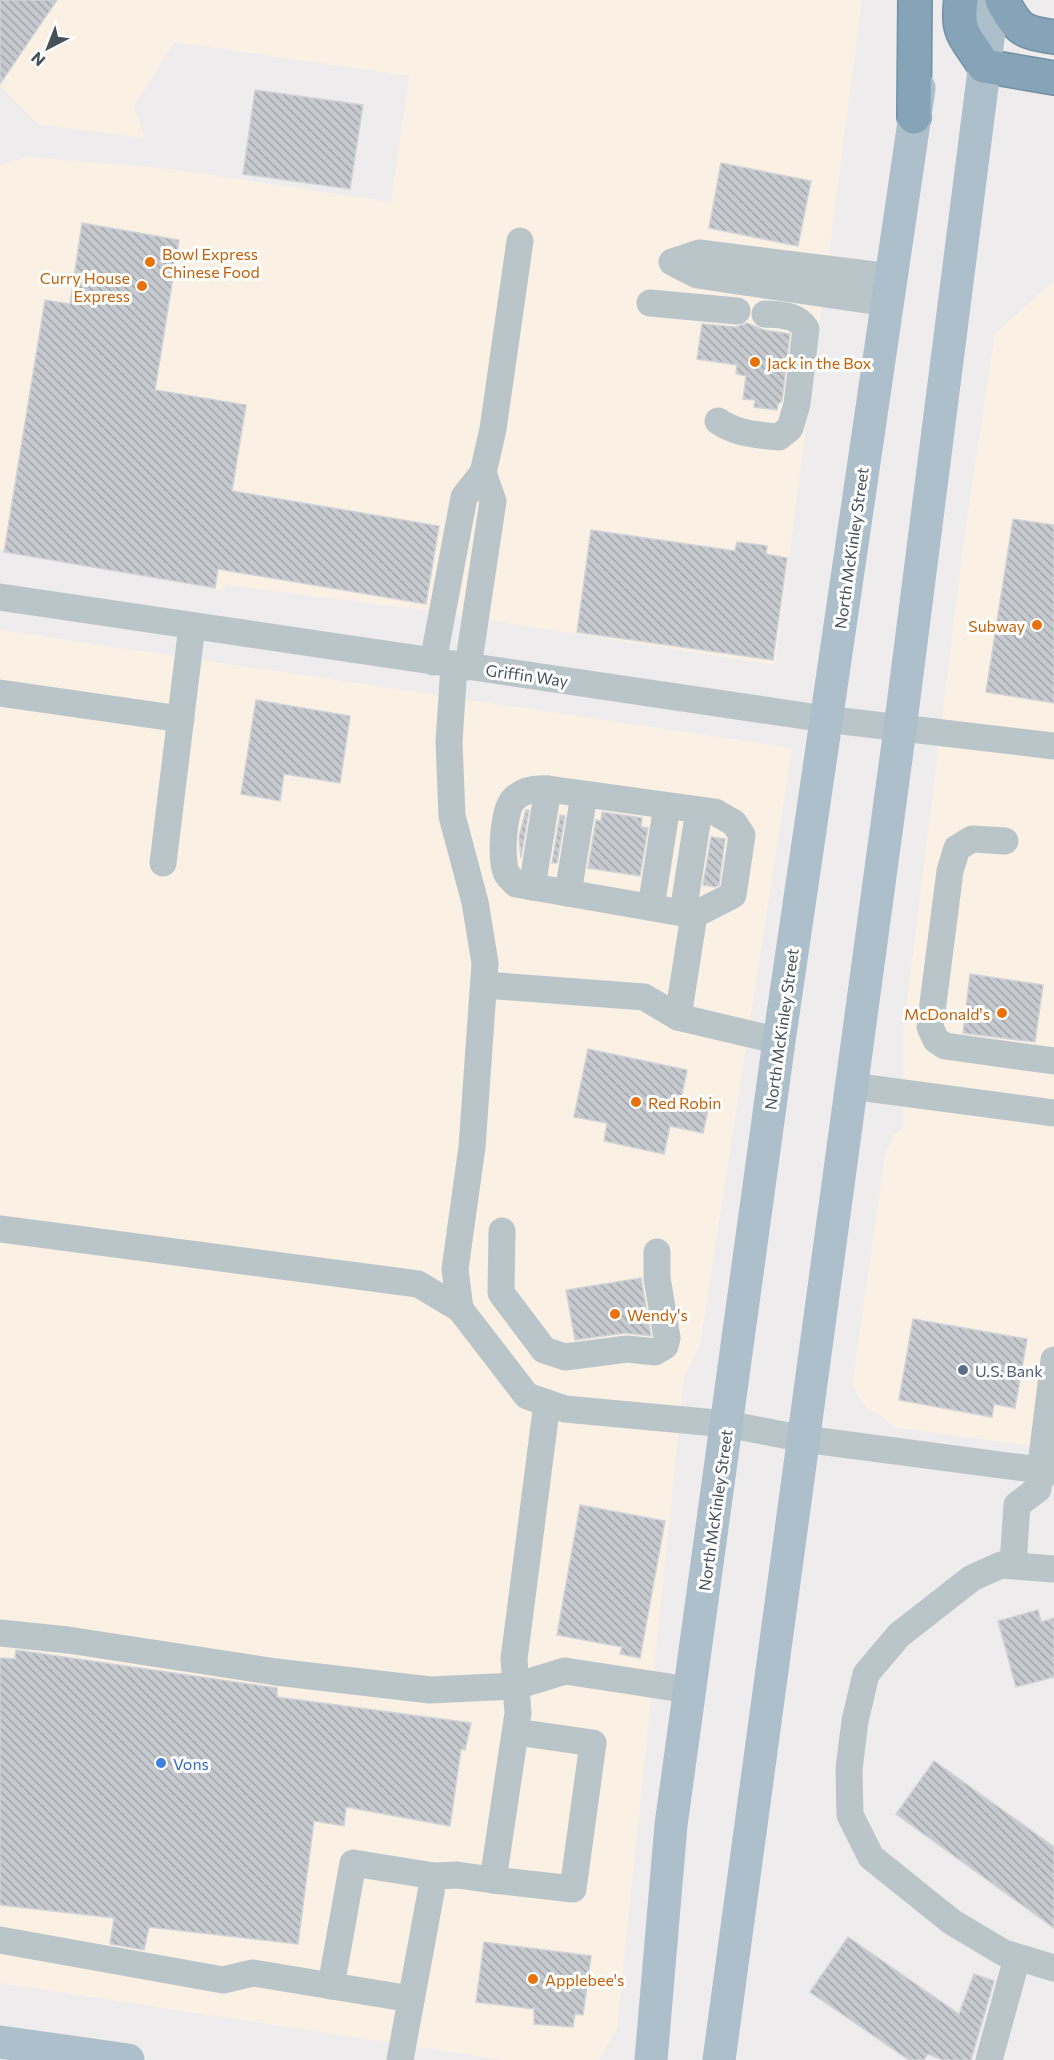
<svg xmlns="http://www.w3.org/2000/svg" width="1054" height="2060" viewBox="0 0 1054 2060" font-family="Commissioner,sans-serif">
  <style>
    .commercial { fill: #faf1e4 }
    .building { fill: url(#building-back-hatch); stroke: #d0d3d7; stroke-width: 1.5 }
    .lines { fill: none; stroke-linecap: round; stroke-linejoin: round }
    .highway-casing { stroke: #7190a4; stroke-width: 36 }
    .minor { stroke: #bac5ca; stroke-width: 27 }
    .major { stroke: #acbfca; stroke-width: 33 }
    .highway { stroke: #85a4b8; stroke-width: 33 }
    .food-dot { fill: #e8710a; stroke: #fff; stroke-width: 2 }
    .service-dot { fill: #5c6f8a; stroke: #fff; stroke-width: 2 }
    .shop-dot { fill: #3f7fe0; stroke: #fff; stroke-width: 2 }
    .labels { text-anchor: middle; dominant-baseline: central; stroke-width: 6; stroke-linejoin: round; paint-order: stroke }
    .food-label { font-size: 16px; fill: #c56008; stroke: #fff; text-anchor: start }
    .street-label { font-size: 16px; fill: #455158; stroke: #fff }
    .service-label { font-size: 16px; fill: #4e5e75; stroke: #fff; text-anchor: start }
    .shop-label { font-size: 16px; fill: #366cbe; stroke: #fff; text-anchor: start }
  </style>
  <defs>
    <pattern id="building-back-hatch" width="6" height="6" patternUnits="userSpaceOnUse" patternTransform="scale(1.5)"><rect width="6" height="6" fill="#c6cace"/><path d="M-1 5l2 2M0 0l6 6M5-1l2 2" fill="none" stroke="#a3a6aa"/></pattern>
  </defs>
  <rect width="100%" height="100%" fill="#eeecec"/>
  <g class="commercial">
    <polygon points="0,0 862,0 775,665 423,610 225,585 224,591 0,550 0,165 27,157 171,169 391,202 409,76 174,42 134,107 145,138 39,125 0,86"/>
    <polygon points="1054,281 1054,1449 893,1427 880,1415 867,1409 852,1385 885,1155 893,1135 903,1129 903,1033 966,524 995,333"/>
    <polygon points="0,630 792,748 700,1346 684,1378 617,2029 599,2060 503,2060 0,1983"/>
  </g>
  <g class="building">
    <polygon points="0,0 57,0 0,84"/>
    <polygon points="255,90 363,105 350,189 243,174"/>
    <polygon points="721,163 811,181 798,246 709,228"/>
    <polygon points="82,223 179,240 155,390 246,405 232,491 439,526 426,604 218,569 215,588 4,552 45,300 70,304"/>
    <polygon points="747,323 764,330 790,334 782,401 778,404 777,410 754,407 755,400 743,399 746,376 736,374 737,365 697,359 702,324 736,327"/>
    <polygon points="1013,519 1054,525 1054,703 986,692"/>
    <polygon points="591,530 735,551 737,542 767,546 766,554 787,558 773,660 577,632"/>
    <polygon points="256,700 350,716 340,783 284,774 280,801 241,794"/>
    <polygon points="526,810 529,810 521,858 519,837"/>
    <polygon points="602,812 642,818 641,827 648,828 640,876 588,868 596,820 601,821"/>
    <polygon points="560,815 565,816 557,863 552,863"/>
    <polygon points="711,837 725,839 719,885 715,887 703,885"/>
    <polygon points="970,974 1043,985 1035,1042 963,1033"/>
    <polygon points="588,1049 687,1070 681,1099 709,1105 703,1133 670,1126 664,1154 604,1141 607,1123 574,1117"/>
    <polygon points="641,1278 651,1336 625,1333 575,1340 566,1290"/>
    <polygon points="913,1319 1027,1339 1015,1408 994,1404 992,1417 899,1400"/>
    <polygon points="580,1505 665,1521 640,1658 620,1654 622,1647 557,1635"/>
    <polygon points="1038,1610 1041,1622 1054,1618 1054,1677 1016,1687 998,1621"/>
    <polygon points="16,1650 277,1688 277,1697 471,1723 465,1750 461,1749 450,1826 346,1807 344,1826 314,1821 298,1944 149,1927 144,1950 110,1944 114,1918 0,1905 0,1658 15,1659"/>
    <polygon points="934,1761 1054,1847 1054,1928 896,1814"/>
    <polygon points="848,1937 959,2014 974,1974 994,1981 971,2060 943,2060 928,2054 924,2060 909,2060 810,1992"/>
    <polygon points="484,1942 591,1956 583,2015 575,2014 573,2027 534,2024 534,2009 476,2002"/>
  </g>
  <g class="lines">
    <g class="highway-casing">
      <g id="highway">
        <path d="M961 0C956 37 968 38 984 66L1054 78"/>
        <path d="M1002 0C1018 29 1020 32 1054 37"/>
        <polyline points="914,117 915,0"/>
      </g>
    </g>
    <g class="minor">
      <polyline points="650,303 737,311"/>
      <polyline points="887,303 697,275 672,262 699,253 891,277"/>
      <path d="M718 421C737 434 757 435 779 437L790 428 797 404 806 329C797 314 780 315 765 314"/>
      <polyline points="483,473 493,429 520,241"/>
      <polyline points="0,597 825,719 1054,746"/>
      <polyline points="433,662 464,497 483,473 493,501 468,667"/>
      <polyline points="454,665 449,742 452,816 475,902 485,963 472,1147 455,1269 460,1309"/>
      <polyline points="0,693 181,719"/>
      <polyline points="1005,841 972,839 957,848 950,871 930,1027 936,1040 945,1046 1054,1061"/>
      <polyline points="163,863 192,626"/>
      <polyline points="532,887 548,789"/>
      <polyline points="568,893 584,795"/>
      <polyline points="651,907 667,806"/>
      <polyline points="683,913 699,810"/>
      <polyline points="485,985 644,997 678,1017 779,1041"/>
      <path d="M678 1017 694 915 733 895 742 835 734 823 715 812 548 789C535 788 522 790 513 800 503 811 500 861 507 874 509 877 513 881 516 884L694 915"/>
      <polyline points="851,1086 1054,1113"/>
      <polyline points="0,1229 418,1284 460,1309 527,1396 565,1409 727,1424 804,1439 1054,1472"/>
      <polyline points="502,1231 501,1293 544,1350 565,1357 627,1349 655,1352 665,1346 667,1338 657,1278 657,1252"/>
      <polyline points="1013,1564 1017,1505 1038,1489 1054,1360"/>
      <polyline points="1054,1569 1001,1565 972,1578 899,1635 866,1674 855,1721 849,1769 850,1815 871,1857 952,1922 1004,1953 1054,1968"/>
      <polyline points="0,1633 68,1640 276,1672 430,1690 516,1686 565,1671 689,1690"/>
      <polyline points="493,1880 573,1889 593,1743 516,1732"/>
      <polyline points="0,1940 223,1980 253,1973 411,1999"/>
      <polyline points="331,1986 353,1863 434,1876"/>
      <polyline points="400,2060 434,1876 457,1875 493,1880 518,1713 514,1659 547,1403"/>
      <polyline points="989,2060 1017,1958"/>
    </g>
    <g class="major">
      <polyline points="0,2042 128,2060"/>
      <polyline points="651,2060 671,1825 779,1041 919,88"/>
      <polyline points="719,2060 900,729 993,0"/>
    </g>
    <use href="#highway" class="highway"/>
  </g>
  <g class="food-dot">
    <circle cx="150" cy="262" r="6"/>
    <circle cx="142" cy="286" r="6"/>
    <circle cx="755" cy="362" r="6"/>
    <circle cx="1037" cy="625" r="6"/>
    <circle cx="1002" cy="1013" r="6"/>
    <circle cx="636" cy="1102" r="6"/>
    <circle cx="615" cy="1314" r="6"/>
    <circle cx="533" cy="1979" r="6"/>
  </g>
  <circle class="service-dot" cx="963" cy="1370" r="6"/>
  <circle class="shop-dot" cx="161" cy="1763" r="6"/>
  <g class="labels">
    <g class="food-label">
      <text x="162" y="253">Bowl Express<tspan x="162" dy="18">Chinese Food</tspan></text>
      <text x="130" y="277" text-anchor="end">Curry House<tspan x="130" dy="18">Express</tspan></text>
      <text x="767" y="362">Jack in the Box</text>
      <text x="1025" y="625" text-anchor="end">Subway</text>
      <text x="990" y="1013" text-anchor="end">McDonald's</text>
      <text x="648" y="1102">Red Robin</text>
      <text x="627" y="1314">Wendy's</text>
      <text x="545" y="1979">Applebee's</text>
    </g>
    <g class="street-label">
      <text transform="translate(851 548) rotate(-82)">North McKinley Street</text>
      <text transform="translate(527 675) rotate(8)">Griffin Way</text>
      <text transform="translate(781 1029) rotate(-82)">North McKinley Street</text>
      <text transform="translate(715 1510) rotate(-82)">North McKinley Street</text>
    </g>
    <g class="service-label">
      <text x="975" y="1370">U.S. Bank</text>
    </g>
    <g class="shop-label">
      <text x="173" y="1763">Vons</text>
    </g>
  </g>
  <g transform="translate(48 48) rotate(222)" stroke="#ffffff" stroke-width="4.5" paint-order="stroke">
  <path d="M0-4.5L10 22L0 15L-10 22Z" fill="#455158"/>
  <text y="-9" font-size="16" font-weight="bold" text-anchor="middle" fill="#455158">N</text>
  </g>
</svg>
